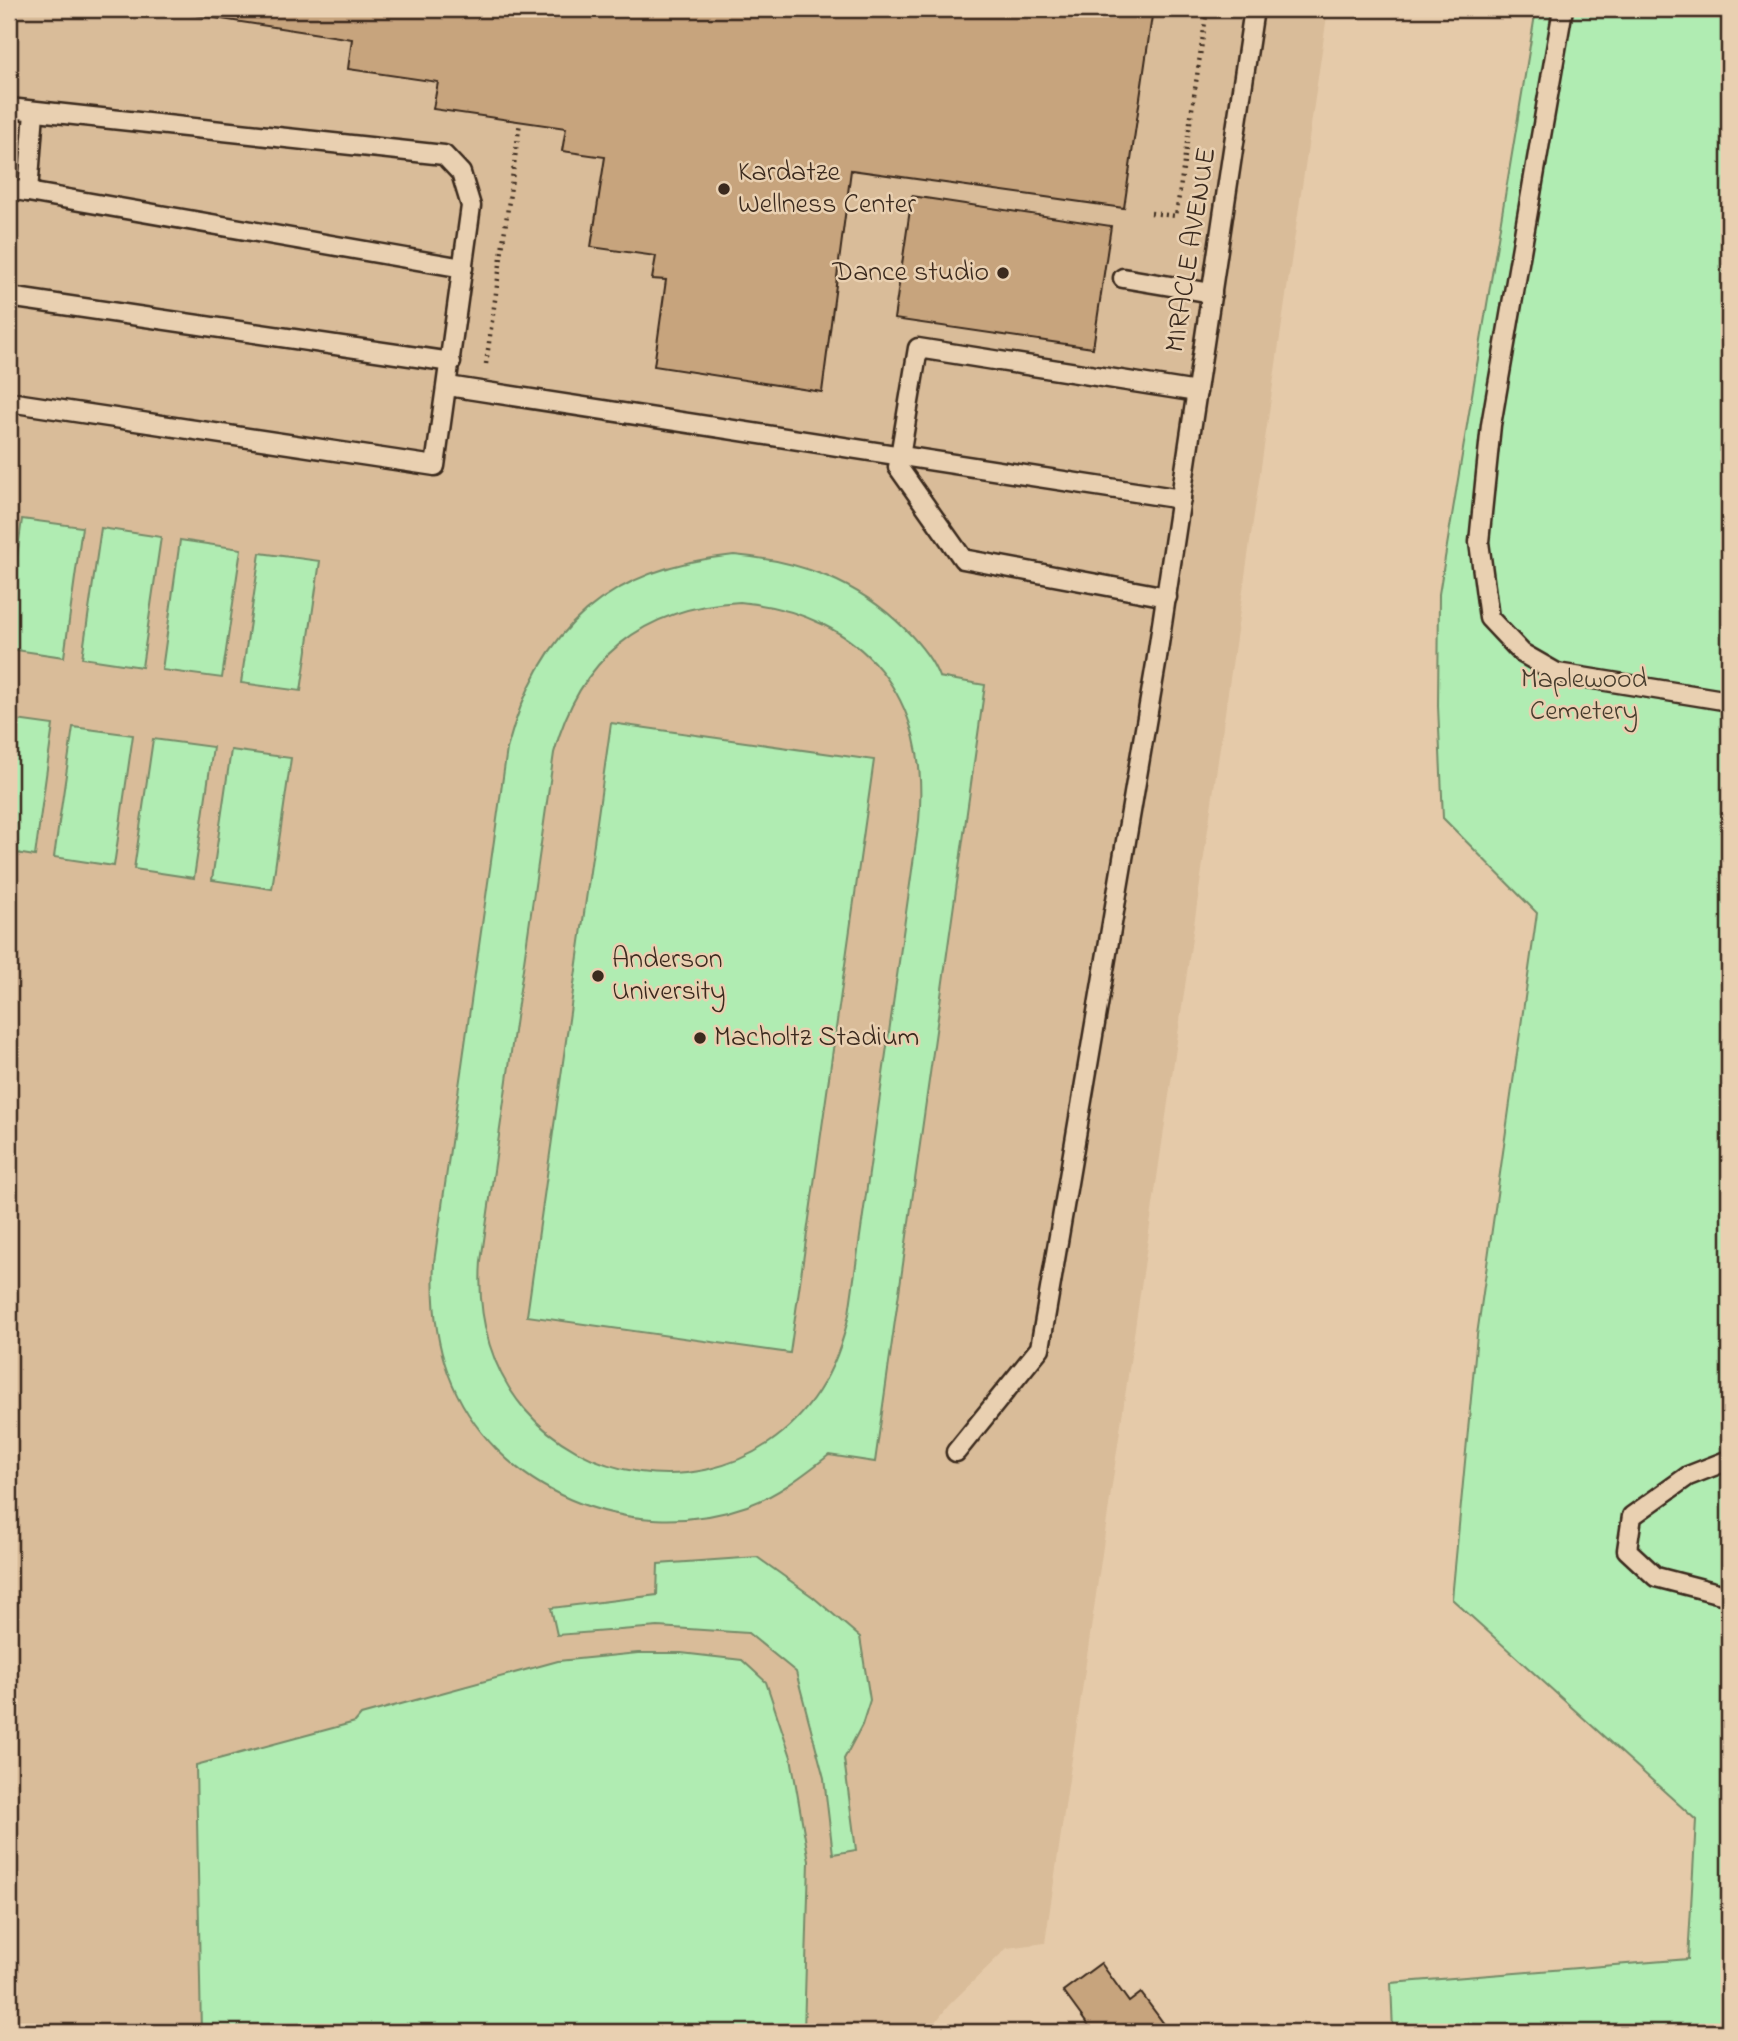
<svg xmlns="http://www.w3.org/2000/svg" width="1738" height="2041" viewBox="0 0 1738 2041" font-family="'Indie Flower',sans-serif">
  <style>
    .built { fill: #d9bc99 }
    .green { fill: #b0ecb2; stroke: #768b68; stroke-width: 2; fill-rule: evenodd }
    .building { fill: #c7a47d; stroke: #3b2a1e; stroke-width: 2 }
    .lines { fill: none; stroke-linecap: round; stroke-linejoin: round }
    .service-casing { stroke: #3b2a1e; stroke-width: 23 }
    .path { stroke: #3b2a1e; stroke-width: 4.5; stroke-dasharray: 2 5; stroke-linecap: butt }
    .service { stroke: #e9d0b1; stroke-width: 18 }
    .poi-dot { fill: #3b2a1e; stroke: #e9d0b1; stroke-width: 2.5 }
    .labels { text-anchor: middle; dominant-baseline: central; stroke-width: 5; stroke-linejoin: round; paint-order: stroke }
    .poi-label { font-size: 28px; fill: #3b2a1e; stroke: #e9d0b1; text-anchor: start }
    .street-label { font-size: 28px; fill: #3b2a1e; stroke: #e9d0b1 }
    .park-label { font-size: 28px; fill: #473d2d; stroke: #e9d0b1 }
  </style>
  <rect width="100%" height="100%" fill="#e5caa9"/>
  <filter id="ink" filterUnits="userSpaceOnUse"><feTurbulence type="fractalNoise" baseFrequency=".0143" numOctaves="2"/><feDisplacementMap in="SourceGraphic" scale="14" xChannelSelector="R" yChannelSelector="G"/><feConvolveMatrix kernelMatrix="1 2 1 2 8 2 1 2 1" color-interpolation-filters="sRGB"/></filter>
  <g filter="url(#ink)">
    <polygon class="built" points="9,9 1328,9 1045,1943 1007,1948 949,2005 928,2032 9,2032"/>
    <g class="green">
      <polygon points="1536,9 1729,9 1729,2032 1393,2032 1391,1983 1688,1959 1696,1820 1452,1599 1477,1335 1537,913 1443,818 1438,706 1439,594"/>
      <polygon points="22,519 82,527 64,657 9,649 9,616"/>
      <polygon points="101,528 161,537 142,667 82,658"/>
      <polygon points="180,540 241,549 222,678 162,670"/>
      <polygon points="260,553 320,561 301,691 241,683"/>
      <path d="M734 555C801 561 857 581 905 629 918 642 933 660 939 677L985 685 875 1462 829 1455C803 1475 778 1495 747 1506 631 1547 492 1492 448 1373 435 1337 432 1300 434 1262L507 749C539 627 609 568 734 555ZM740 602C864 614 931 698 919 821L849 1314C800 1557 463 1510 481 1261L554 753C579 659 642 607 740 602Z"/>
      <polygon points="9,719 53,725 35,856 9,852"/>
      <polygon points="611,723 874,760 790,1353 527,1316"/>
      <polygon points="73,727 133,735 114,866 54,857"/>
      <polygon points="153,739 213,747 194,878 134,869"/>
      <polygon points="231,750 291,758 272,889 212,880"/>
      <polygon points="757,1557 813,1597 860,1637 870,1700 862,1725 844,1759 856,1850 833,1854 824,1778 796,1672 748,1633 658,1627 557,1635 551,1608 657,1595 658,1564"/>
      <polygon points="638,1653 681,1653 742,1660 766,1682 791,1757 809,1861 804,2032 201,2032 196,1765 355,1722 361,1715 558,1661"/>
    </g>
    <g class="building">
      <polygon points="156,9 1153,9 1124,208 851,170 822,392 654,366 666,280 652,279 656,256 591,247 605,157 562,151 566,128 433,109 438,82 348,69 352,39"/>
      <polygon points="912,196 1111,226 1093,348 894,319"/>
      <polygon points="1101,1963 1129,2002 1141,1993 1170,2032 1093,2032 1063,1991"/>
    </g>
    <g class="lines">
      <g class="service-casing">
        <g id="service">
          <polyline points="1563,9 1491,425 1479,542 1489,618 1522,653 1557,673 1729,701"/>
          <polyline points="9,108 444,155 461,173 471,206 435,466 9,402"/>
          <polyline points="9,189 28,192 34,112"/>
          <polyline points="28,192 463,268"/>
          <polyline points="1123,278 1212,293"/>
          <polyline points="9,297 451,362"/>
          <polyline points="448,386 1181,499"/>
          <polyline points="1167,597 963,559 898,467 900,456 918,348 1197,392"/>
          <polyline points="956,1452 1040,1348 1156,664 1254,9"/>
          <polyline points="1729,1460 1688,1476 1632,1516 1627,1550 1656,1577 1729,1596"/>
        </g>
      </g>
      <g class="path">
        <polyline points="1151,213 1176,216 1207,9"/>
        <polyline points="486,364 520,122"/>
      </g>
      <use href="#service" class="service"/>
    </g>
  </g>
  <g class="poi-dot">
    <circle cx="724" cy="189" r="7"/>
    <circle cx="1003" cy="273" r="7"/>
    <circle cx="598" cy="976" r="7"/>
    <circle cx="700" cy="1038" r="7"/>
  </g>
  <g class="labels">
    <g class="poi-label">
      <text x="738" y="173">Kardatze<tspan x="738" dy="32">Wellness Center</tspan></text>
      <text x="989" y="273" text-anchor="end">Dance studio</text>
      <text x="612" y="960">Anderson<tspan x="612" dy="32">University</tspan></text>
      <text x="714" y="1038">Macholtz Stadium</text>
    </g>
    <g class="street-label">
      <text transform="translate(1192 250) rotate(-81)">MIRACLE AVENUE</text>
    </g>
    <g class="park-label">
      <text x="1584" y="680">Maplewood<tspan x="1584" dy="32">Cemetery</tspan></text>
    </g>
  </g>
  <rect width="1738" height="2041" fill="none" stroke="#e9d0b1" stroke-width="35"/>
  <rect x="18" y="18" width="1703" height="2006" fill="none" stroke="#3b2a1e" stroke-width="2.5" filter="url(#ink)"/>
</svg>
